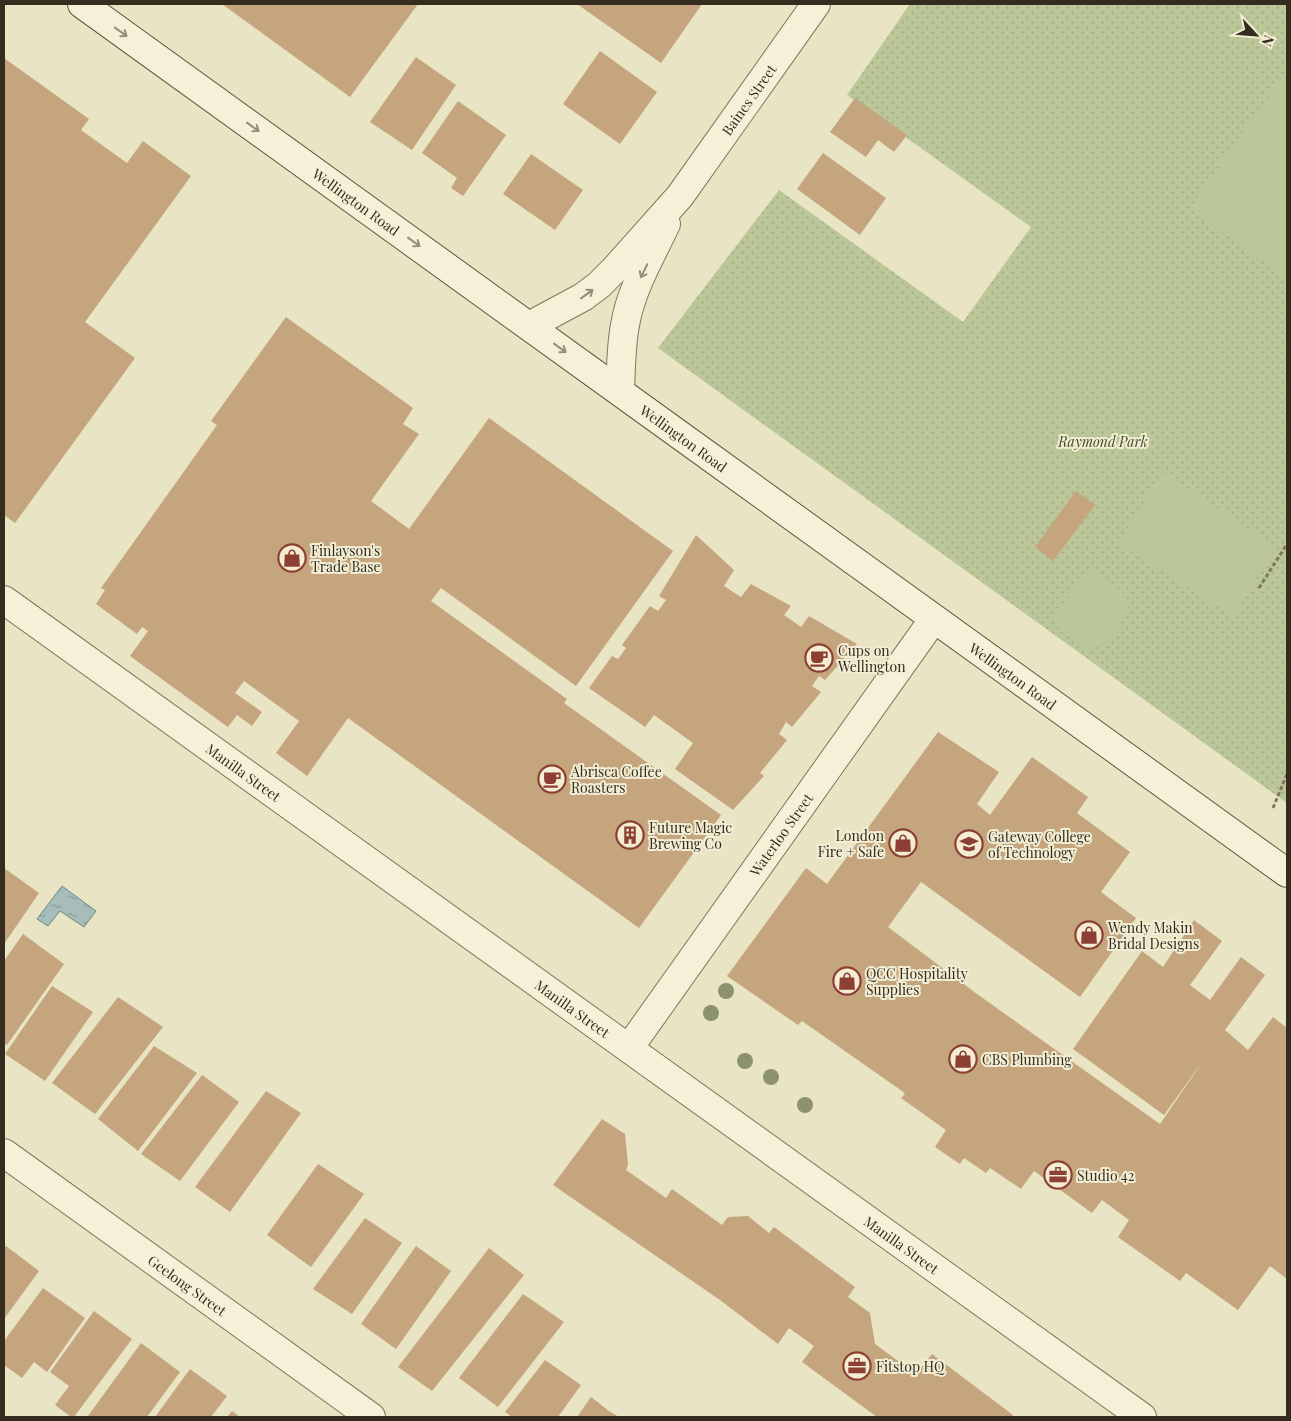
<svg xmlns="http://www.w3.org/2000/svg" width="1291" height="1421" viewBox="0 0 1291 1421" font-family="'Playfair Display',serif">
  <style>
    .grass { fill: url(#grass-dots) }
    .garden { fill: #bbc699 }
    .water { fill: url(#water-ripples); stroke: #6e8a87 }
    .building { fill: #c4a57e }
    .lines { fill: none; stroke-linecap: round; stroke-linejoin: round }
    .minor-casing { stroke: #82765c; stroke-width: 30 }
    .tertiary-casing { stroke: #82765c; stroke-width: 30 }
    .secondary-casing { stroke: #645740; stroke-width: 30 }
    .path { stroke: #82765c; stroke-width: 3; stroke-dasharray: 4 2.5; stroke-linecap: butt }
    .minor { stroke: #f5f0d7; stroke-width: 28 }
    .tertiary { stroke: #f5f0d7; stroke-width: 28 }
    .secondary { stroke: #f5f0d7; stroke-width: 28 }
    .tree { fill: #8c926e }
    .oneway { stroke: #948e7b }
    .labels { text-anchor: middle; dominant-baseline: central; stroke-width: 4; stroke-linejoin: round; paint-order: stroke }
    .street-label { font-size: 14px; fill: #342c1f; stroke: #f2edd3 }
    .park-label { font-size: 14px; font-style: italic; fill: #3f4e27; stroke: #f2edd3 }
    .poi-label { font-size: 14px; fill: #342c1f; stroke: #f2edd3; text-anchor: start }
  </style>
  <defs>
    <pattern id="grass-dots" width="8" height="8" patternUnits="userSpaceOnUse" patternTransform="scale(1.25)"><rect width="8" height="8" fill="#bbc699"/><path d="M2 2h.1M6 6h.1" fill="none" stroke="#a1aa83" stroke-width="1.8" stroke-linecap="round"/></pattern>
    <pattern id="water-ripples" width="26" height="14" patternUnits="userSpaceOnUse" patternTransform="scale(1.25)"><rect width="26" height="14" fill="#a6bdba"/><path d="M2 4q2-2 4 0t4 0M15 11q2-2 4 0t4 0" fill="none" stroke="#889a97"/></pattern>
  </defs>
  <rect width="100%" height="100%" fill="#e9e4c4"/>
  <polygon class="grass" points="910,4 1287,4 1287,803 658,348 779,190 963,322 1031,227 847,95"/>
  <g class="garden">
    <polygon points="1287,70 1287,279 1189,209"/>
    <polygon points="1163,472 1277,547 1232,616 1118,543"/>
    <path d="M1092 572C1100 575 1126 591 1128 600 1131 612 1111 642 1099 647 1096 648 1091 648 1088 649 1080 644 1064 635 1058 628 1049 616 1078 585 1085 574Z"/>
  </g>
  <polygon class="water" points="62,886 96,911 84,927 60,911 48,926 37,919"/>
  <g class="building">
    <polygon points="222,4 418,4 350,97"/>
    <polygon points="577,4 702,4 661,63"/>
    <polygon points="600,51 657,92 620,144 563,104"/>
    <polygon points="416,57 456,85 412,150 370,122"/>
    <polygon points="4,58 89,119 81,130 127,163 143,141 191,176 85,322 135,358 15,523 4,515"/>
    <polygon points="855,98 907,135 894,152 878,140 866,157 830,132"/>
    <polygon points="458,101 506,135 463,196 451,188 457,178 422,153"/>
    <polygon points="823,153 886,198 860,235 797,189"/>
    <polygon points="531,154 583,190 555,230 503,194"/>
    <polygon points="286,317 413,408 403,424 419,434 371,501 409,529 489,418 673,551 576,686 441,588 431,601 567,699 564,703 721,815 639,928 348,718 307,776 276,753 299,721 244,681 235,693 262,712 252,726 237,715 228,727 130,656 148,631 142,627 137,634 96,604 105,590 101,588 217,425 211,421"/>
    <polygon points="1076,491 1095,505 1053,561 1035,547"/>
    <polygon points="696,535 734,570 724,586 741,597 751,584 791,606 784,615 801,627 809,616 857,644 825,680 819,676 812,686 821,692 792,727 786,722 779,734 787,740 760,773 764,776 733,810 675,769 693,743 654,715 645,727 589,688 612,656 618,659 626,648 622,645 650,606 658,611 666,600 659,596"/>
    <polygon points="938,732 999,772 977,804 990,815 1032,757 1088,797 1077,813 1130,852 1101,892 1136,918 1080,997 921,882 888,927 977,994 1160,1124 1205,1058 1164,1115 1073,1049 1142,951 1163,967 1194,920 1222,941 1190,985 1210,1000 1241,957 1265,975 1225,1030 1248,1050 1273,1017 1287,1028 1287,1279 1270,1266 1238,1310 1186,1273 1180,1281 1118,1237 1129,1220 1102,1200 1092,1213 1034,1171 1021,1189 990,1168 986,1173 964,1158 960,1164 935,1147 946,1130 901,1098 905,1094 902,1091 802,1021 798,1025 727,976 806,868 827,884"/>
    <polygon points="4,868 39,893 4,944"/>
    <polygon points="23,934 64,964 7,1045 4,1043 4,961"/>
    <polygon points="52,986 93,1012 45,1081 5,1054"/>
    <polygon points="118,997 163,1027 95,1114 52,1083"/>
    <polygon points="154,1046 197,1073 138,1151 98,1119"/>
    <polygon points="202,1075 239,1102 180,1181 141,1154"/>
    <polygon points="266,1091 301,1113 230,1212 195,1187"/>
    <polygon points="602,1119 625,1134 628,1165 626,1170 666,1198 672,1189 722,1225 728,1217 748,1216 769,1233 774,1227 855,1287 848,1297 870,1313 875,1344 916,1374 932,1354 1013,1415 1011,1417 877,1417 802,1362 814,1346 789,1328 778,1344 720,1300 553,1185"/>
    <polygon points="318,1164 364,1194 311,1267 267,1235"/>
    <polygon points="365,1218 402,1243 352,1314 313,1289"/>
    <polygon points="6,1246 39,1271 4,1319 4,1248"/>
    <polygon points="416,1246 451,1271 396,1349 361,1324"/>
    <polygon points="489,1248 524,1275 432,1391 398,1367"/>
    <polygon points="43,1288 85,1318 47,1372 34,1362 22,1378 4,1365 4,1341"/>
    <polygon points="523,1294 564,1322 498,1407 459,1378"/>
    <polygon points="94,1311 132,1339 74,1417 71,1417 55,1405 69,1386 50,1372"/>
    <polygon points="141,1343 180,1372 147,1417 90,1417 88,1416"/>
    <polygon points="545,1360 581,1385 558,1417 512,1417 505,1412"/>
    <polygon points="190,1369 227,1396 211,1417 155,1417"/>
    <polygon points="591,1397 609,1411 619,1417 577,1417"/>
    <polygon points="232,1411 240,1417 227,1417"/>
  </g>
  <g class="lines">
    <g class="minor-casing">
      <g id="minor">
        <path id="s1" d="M4 600 1142 1417"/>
        <path id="s2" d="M629 1048 933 620"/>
        <path id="s3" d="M4 1153 371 1417"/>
      </g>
    </g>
    <g class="tertiary-casing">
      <g id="tertiary">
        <path id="s4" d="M529 326 583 297 599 285 614 270 680 196 816 4"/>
        <path d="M620 391C621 369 621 346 625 325 631 289 651 256 666 224"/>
      </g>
    </g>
    <g class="secondary-casing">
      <g id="secondary">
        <path id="s5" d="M82 4C484 293 885 584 1287 873"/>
      </g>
    </g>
    <g class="path">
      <polyline points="1259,588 1287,544"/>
      <polyline points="1273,808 1287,774"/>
    </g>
    <use href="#minor" class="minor"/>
    <use href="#tertiary" class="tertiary"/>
    <use href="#secondary" class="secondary"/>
  </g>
  <g class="tree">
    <circle cx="726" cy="991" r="8"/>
    <circle cx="711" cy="1013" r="8"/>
    <circle cx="745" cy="1061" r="8"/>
    <circle cx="771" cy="1077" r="8"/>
    <circle cx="805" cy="1105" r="8"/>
  </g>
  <defs><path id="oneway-shaft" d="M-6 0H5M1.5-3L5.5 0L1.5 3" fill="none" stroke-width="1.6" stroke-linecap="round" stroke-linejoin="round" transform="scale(1.25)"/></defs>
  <g class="oneway">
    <use href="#oneway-shaft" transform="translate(121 32) rotate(36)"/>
    <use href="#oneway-shaft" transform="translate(253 127) rotate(36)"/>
    <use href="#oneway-shaft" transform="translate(414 242) rotate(36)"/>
    <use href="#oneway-shaft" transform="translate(644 271) rotate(116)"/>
    <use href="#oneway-shaft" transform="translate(587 294) rotate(-36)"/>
    <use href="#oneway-shaft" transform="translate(560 348) rotate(36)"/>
  </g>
  <defs>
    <g id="shop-ring" transform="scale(1.4375)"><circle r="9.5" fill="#f2edd3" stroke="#8c3f32" stroke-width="1.5"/><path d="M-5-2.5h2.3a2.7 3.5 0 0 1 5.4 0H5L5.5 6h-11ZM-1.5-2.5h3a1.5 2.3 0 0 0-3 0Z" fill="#8c3f32"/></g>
    <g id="cafe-ring" transform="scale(1.4375)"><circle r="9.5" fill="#f2edd3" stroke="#8c3f32" stroke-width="1.5"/><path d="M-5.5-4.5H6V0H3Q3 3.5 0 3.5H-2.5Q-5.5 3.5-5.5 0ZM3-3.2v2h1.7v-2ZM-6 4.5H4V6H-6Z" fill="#8c3f32"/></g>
    <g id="building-ring" transform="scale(1.4375)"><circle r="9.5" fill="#f2edd3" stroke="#8c3f32" stroke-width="1.5"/><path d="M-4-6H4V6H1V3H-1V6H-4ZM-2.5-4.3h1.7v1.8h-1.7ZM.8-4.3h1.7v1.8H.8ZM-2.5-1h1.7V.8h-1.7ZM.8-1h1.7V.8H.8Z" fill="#8c3f32"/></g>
    <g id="university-ring" transform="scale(1.4375)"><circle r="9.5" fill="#f2edd3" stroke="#8c3f32" stroke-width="1.5"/><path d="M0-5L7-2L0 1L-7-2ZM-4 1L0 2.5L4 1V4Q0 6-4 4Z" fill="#8c3f32"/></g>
    <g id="office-ring" transform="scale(1.4375)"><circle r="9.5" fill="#f2edd3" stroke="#8c3f32" stroke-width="1.5"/><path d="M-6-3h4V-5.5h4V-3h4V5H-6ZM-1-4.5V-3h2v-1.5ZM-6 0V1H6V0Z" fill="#8c3f32"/></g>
  </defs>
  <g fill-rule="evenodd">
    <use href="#shop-ring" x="292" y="558"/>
    <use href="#cafe-ring" x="819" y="658"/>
    <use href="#cafe-ring" x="552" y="779"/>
    <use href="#building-ring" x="630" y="835"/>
    <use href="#shop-ring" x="903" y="843"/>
    <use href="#university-ring" x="969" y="844"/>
    <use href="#shop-ring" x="1089" y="935"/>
    <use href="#shop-ring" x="847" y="981"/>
    <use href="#shop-ring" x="963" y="1059"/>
    <use href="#office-ring" x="1058" y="1175"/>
    <use href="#office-ring" x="857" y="1366"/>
  </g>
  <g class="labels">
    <g class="street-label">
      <text stroke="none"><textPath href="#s4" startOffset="320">Baines Street</textPath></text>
      <text stroke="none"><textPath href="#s5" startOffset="338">Wellington Road</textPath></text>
      <text stroke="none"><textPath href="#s5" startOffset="742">Wellington Road</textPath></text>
      <text stroke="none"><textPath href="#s5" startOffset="1148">Wellington Road</textPath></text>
      <text stroke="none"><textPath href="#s1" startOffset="295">Manilla Street</textPath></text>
      <text stroke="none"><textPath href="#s2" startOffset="262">Waterloo Street</textPath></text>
      <text stroke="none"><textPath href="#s1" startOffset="700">Manilla Street</textPath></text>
      <text stroke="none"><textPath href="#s1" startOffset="1105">Manilla Street</textPath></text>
      <text stroke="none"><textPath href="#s3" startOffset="226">Geelong Street</textPath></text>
    </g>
    <g class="park-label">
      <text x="1103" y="441">Raymond Park</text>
    </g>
    <g class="poi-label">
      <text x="311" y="550">Finlayson's<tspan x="311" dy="16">Trade Base</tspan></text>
      <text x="838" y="650">Cups on<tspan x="838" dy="16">Wellington</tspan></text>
      <text x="571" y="771">Abrisca Coffee<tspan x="571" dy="16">Roasters</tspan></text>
      <text x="649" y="827">Future Magic<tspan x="649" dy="16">Brewing Co</tspan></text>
      <text x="884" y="835" text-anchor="end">London<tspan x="884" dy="16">Fire + Safe</tspan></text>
      <text x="988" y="836">Gateway College<tspan x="988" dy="16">of Technology</tspan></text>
      <text x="1108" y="927">Wendy Makin<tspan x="1108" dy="16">Bridal Designs</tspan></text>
      <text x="866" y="973">QCC Hospitality<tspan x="866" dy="16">Supplies</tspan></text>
      <text x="982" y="1059">CBS Plumbing</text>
      <text x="1077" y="1175">Studio 42</text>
      <text x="876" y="1366">Fitstop HQ</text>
    </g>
  </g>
  <rect width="1291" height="1421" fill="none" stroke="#342c1f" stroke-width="10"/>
  <g transform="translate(1256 35) rotate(116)" stroke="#f2edd3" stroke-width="4" paint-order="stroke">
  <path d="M0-4L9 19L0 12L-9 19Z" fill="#342c1f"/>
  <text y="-8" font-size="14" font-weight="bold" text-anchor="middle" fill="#342c1f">N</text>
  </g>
</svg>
